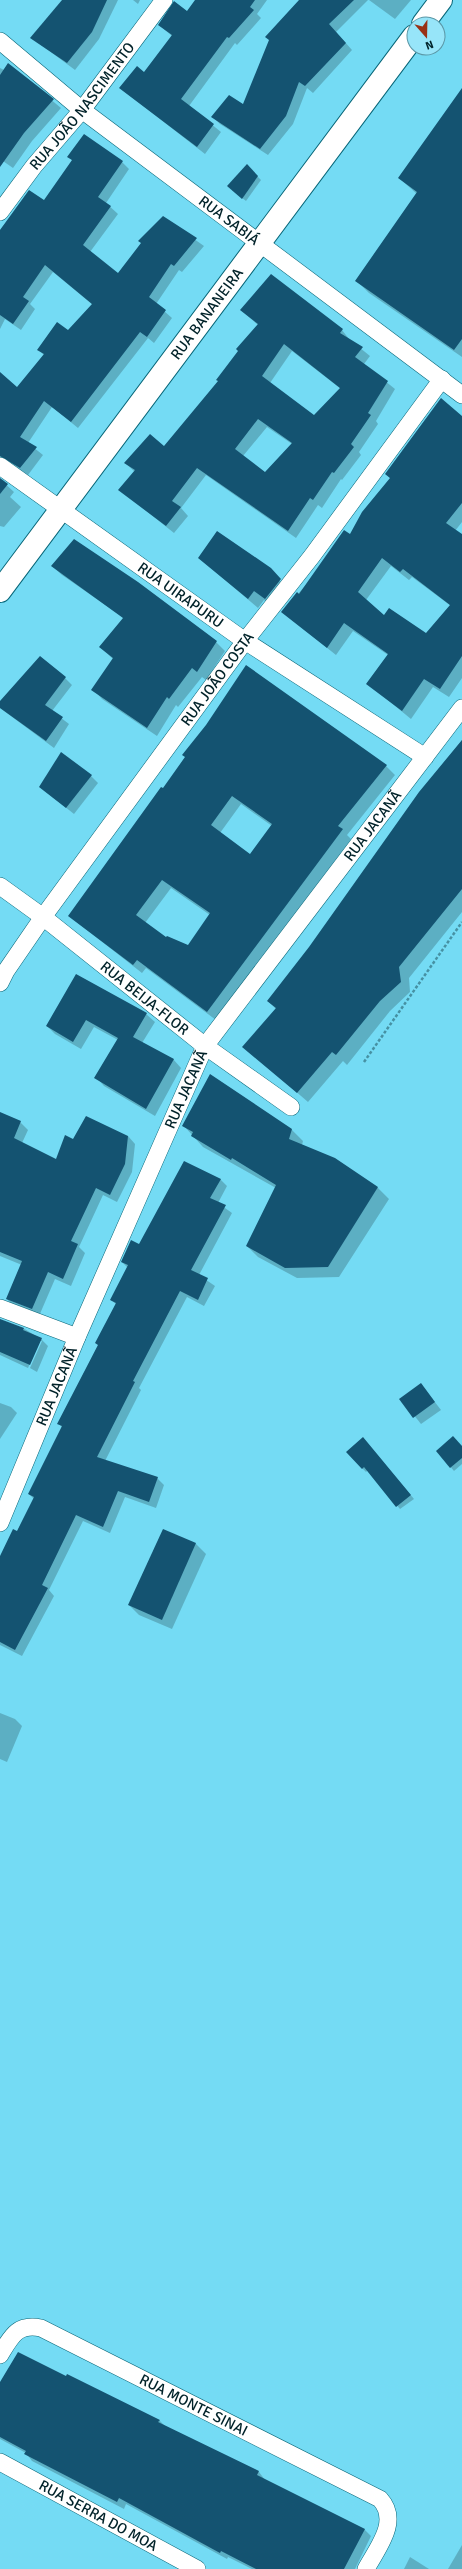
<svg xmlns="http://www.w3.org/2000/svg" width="462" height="2569" viewBox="0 0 462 2569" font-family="Signika,sans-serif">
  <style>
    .shadow { fill: #0003; fill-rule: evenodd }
    .building { fill: #145371; fill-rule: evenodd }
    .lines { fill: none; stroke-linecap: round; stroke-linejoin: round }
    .street-casing { stroke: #086678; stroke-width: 18 }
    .secondary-casing { stroke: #086678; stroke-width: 24 }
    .path { stroke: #4691a3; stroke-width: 2.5; stroke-dasharray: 3 2; stroke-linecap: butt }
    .street { stroke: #fff; stroke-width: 17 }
    .secondary { stroke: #fff; stroke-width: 22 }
    .labels { text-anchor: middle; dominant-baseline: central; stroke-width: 4; stroke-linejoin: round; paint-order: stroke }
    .street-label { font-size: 15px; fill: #012229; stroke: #97e5f9 }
  </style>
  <rect width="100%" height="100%" fill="#74dbf4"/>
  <g class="shadow">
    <polygon points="71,0 118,0 99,39 75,70 32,38"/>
    <polygon points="133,0 140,0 138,4"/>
    <polygon points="196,0 267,0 257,14 261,18 237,45 235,43 189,106 221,132 205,154 120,88 144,73 172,36 159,25 187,12"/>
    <polygon points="300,0 368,0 336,32 352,50 313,93 307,88 293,124 268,155 220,124 213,117 243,106"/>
    <polygon points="369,0 411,0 395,19"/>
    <polygon points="8,64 61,108 32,141 13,168 0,159 0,68 4,70"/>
    <polygon points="462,108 462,357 369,293 357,281 417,194 399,178"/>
    <polygon points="69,157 122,162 129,169 106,203 118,214 90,252 118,274 163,217 204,246 182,272 179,270 156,304 172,318 154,343 148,338 78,428 52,407 28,443 43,455 28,475 9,463 0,467 0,373 17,388 44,355 39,350 68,332 93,305 53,272 30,304 35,309 21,330 5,319 0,329 0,230 30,192 44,202 73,161"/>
    <polygon points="247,166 261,180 246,201 232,190"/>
    <path d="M241 310 342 330 349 339 370 356 364 364 395 389 376 421 378 424 359 452 361 455 342 480 341 479 322 508 318 505 296 538 206 475 181 508 188 516 174 533 120 490 135 472 125 463 164 447 219 381 258 325ZM292 351 341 389 314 417 270 383ZM267 427 292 444 265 473 243 456Z"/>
    <path d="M462 417V522L455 531 462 535V678L449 697 433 687 411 719 367 683 388 655 353 631 336 655 282 612 350 535 391 479 386 474ZM391 566 409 580 412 577 451 606 426 634 384 616 366 600Z"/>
    <polygon points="0,479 14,492 10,497 21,507 4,527 0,526"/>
    <polygon points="217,532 290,589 275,608 264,600 258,608 199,558"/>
    <polygon points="52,566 216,642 225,651 206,680 202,677 178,707 176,705 157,736 102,699 93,689 113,659 100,647 124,618 62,575"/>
    <path d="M246 667 386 766 395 775 347 835 351 839 216 1020 146 968 142 973 69 916 163 790ZM241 804 272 826 251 856 220 833ZM171 888 210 915 188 947 166 939 145 923Z"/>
    <polygon points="65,678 72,685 52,711 69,724 54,748 0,708 0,702"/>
    <polygon points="462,740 462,912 409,978 410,992 390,1011 347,1065 343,1061 308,1102 244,1047 276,1009 268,1001 310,948 420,793"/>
    <polygon points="91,776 98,783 74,814 40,787"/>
    <polygon points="77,975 146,1014 155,1022 142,1043 173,1059 181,1068 155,1116 104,1086 96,1077 118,1040 94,1027 81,1049 55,1034 47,1026"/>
    <polygon points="211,1075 292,1130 303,1141 302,1145 334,1159 378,1188 389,1199 339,1277 297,1278 258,1257 247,1246 276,1188 203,1147 184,1126"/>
    <polygon points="0,1114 20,1122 28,1130 22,1143 56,1160 73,1140 128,1136 135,1144 132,1172 117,1202 103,1195 79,1247 85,1253 71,1286 55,1279 39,1316 14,1307 7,1299 22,1265 0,1256"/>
    <polygon points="220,1179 227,1186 218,1203 232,1213 199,1275 215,1286 204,1306 187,1297 139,1388 141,1390 105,1461 157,1478 164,1485 156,1508 125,1497 110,1533 83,1521 49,1590 54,1596 22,1656 0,1645 0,1559 17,1532 34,1499 29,1494 62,1427 59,1424 98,1345 116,1304 111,1300 128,1268 122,1262"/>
    <polygon points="0,1321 23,1328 41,1339 48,1346 37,1372 30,1368 42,1341 40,1341 28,1368 0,1355"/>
    <polygon points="421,1384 441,1410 421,1424 401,1399"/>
    <polygon points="0,1403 11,1407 17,1413 0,1439"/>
    <polygon points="366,1442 414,1499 400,1509 368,1470 366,1472 362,1468"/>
    <polygon points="462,1447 462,1464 454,1471 437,1451"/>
    <polygon points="163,1530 196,1544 206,1554 172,1629 139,1615 129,1605"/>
    <polygon points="0,1713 15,1719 22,1726 7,1762 0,1759"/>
    <polygon points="0,2385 159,2420 165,2426 259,2472 265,2480 364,2529 371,2536 355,2569 252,2569 228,2557 227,2559 126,2504 124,2509 32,2461 26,2453 0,2439"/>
    <polygon points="462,2545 462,2569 448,2569"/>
    <polygon points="410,2557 429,2569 404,2569"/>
  </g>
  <g class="building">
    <polygon points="62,0 107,0 92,32 67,63 30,38"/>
    <polygon points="195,0 255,0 250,7 254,10 229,38 227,37 181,99 214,124 197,147 119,88 137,66 144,72 172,35 158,25 174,1 187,11"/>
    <polygon points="299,0 354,0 329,24 346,43 305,86 299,82 286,116 260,149 211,117 229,95 243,104 269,40 265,37"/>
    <polygon points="8,63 54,99 24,133 0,167 0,75"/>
    <polygon points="462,88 462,339 454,350 355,281 417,192 398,178"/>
    <polygon points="84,134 123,161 98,197 111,206 83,245 118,273 141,243 138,241 163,216 197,238 174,266 171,264 149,297 166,310 147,337 140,332 71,422 44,401 20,437 37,447 20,468 0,456 0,372 17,387 44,354 37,350 57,322 68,330 92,304 45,265 23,297 29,301 13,324 0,315 0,230 29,190 44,200 72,160 67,157"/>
    <polygon points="247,164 258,176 242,199 227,186"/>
    <path d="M271 274 343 329 340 333 363 347 355 357 388 381 368 413 371 415 351 444 354 447 334 473 332 472 313 500 310 498 288 531 197 468 172 501 181 507 166 526 118 490 135 470 124 463 150 434 164 446 218 381 216 380 238 351 236 349 258 324 240 310ZM284 344 340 388 314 415 262 376ZM258 419 292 443 265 472 235 449Z"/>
    <path d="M441 398 462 416V503L446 523 462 534V656L440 689 424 679 402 711 366 684 388 654 344 623 327 648 281 612 297 592 299 594 344 530 350 534 362 512 390 478 385 474ZM382 558 400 572 403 569 450 605 426 633 389 608 384 615 358 592Z"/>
    <polygon points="0,478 8,484 0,494"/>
    <polygon points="217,531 271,568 281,579 265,599 254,591 248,599 198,558"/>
    <polygon points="74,539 138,582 217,641 197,672 192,668 169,699 167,697 147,728 91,690 113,658 99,647 123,618 51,566"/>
    <polygon points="40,656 66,677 45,705 63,717 46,741 0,708 0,701"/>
    <path d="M246 665 387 765 338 826 343 829 207 1012 137 960 133 965 68 916 161 787 163 788 185 757 182 755 206 725ZM232 796 272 824 250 854 211 825ZM162 880 210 913 188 945 167 936 166 937 136 915Z"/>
    <polygon points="462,740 462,889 399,967 401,982 380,1001 336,1055 332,1052 297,1093 242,1047 276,1008 267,1001 309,947 419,792"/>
    <polygon points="61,752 92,775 66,808 39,787"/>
    <polygon points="76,974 147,1013 133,1037 174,1059 146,1109 94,1078 118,1038 86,1020 73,1042 46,1026"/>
    <polygon points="210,1074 292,1129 289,1139 335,1158 378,1187 328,1267 285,1268 246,1246 276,1185 232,1158 231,1160 191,1136 193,1132 182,1126"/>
    <polygon points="0,1112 21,1121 14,1138 56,1159 65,1135 73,1139 86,1116 128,1136 125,1164 110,1195 96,1188 71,1241 78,1244 63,1279 48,1272 32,1309 6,1299 22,1261 0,1252"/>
    <polygon points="184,1161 221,1179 210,1198 226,1205 191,1270 208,1278 198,1300 180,1291 133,1381 135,1382 97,1457 158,1477 149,1502 118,1491 103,1527 76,1515 42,1585 48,1588 15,1650 0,1642 0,1556 13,1529 17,1531 34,1497 28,1494 62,1426 57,1424 98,1345 95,1343 116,1303 110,1300 128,1265 121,1262 131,1240 139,1244"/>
    <polygon points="0,1319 24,1328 23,1330 42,1338 30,1365 0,1352"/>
    <polygon points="421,1383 435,1402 413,1418 399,1399"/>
    <polygon points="453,1436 462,1446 462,1458 450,1468 436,1451"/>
    <polygon points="363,1437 411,1495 396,1507 364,1467 362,1469 346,1452"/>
    <polygon points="163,1529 196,1543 162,1620 128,1605"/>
    <polygon points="18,2352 66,2376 67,2374 160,2420 158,2422 259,2471 257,2475 365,2529 344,2569 256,2569 221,2551 220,2553 119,2498 117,2502 24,2454 26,2451 0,2437 0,2382"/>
  </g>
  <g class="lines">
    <g class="street-casing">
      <g id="street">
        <path id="s1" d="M0 41 82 110 462 395"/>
        <path id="s2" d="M0 212 34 166 82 110 164 0"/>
        <path id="s3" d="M0 466 245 641 425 757"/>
        <path id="s4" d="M0 886 43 917 205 1046 291 1107"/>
        <path id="s5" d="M0 983 6 971 43 917 245 641 312 556 442 379"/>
        <polyline points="0,1308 77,1337"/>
        <path id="s6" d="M0 1523 77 1337 205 1046 462 708"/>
        <path id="s7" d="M0 2355C11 2337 17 2323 41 2328L380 2499C400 2521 378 2547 366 2569"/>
        <path id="s8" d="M0 2462 197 2569"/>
      </g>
    </g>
    <g class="secondary-casing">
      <g id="secondary">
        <polyline points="423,24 441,0"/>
        <path id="s9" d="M0 591 414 36"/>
      </g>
    </g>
    <polyline class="path" points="364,1062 462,922"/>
    <use href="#street" class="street"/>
    <use href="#secondary" class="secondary"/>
  </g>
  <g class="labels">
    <g class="street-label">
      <text stroke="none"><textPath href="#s2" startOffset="134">RUA JOÃO NASCIMENTO</textPath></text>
      <text stroke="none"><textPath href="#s1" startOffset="291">RUA SABIÁ</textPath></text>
      <text stroke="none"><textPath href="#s9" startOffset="346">RUA BANANEIRA</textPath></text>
      <text stroke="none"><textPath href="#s3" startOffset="222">RUA UIRAPURU</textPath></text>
      <text stroke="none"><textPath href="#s5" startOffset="374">RUA JOÃO COSTA</textPath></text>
      <text stroke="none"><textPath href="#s6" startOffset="796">RUA JACANÃ</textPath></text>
      <text stroke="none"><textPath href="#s4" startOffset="183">RUA BEIJA-FLOR</textPath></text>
      <text stroke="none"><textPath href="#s6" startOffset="472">RUA JACANÃ</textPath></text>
      <text stroke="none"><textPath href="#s6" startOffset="148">RUA JACANÃ</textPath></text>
      <text stroke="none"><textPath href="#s7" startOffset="225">RUA MONTE SINAI</textPath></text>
      <text stroke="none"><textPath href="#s8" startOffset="112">RUA SERRA DO MOA</textPath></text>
    </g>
  </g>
  <g transform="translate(426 36) rotate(160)"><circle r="19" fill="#97e5f9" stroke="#5b97a6"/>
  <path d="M0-3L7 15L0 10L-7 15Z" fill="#993116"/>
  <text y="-6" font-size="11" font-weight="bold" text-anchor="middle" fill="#012229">N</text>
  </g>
</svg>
